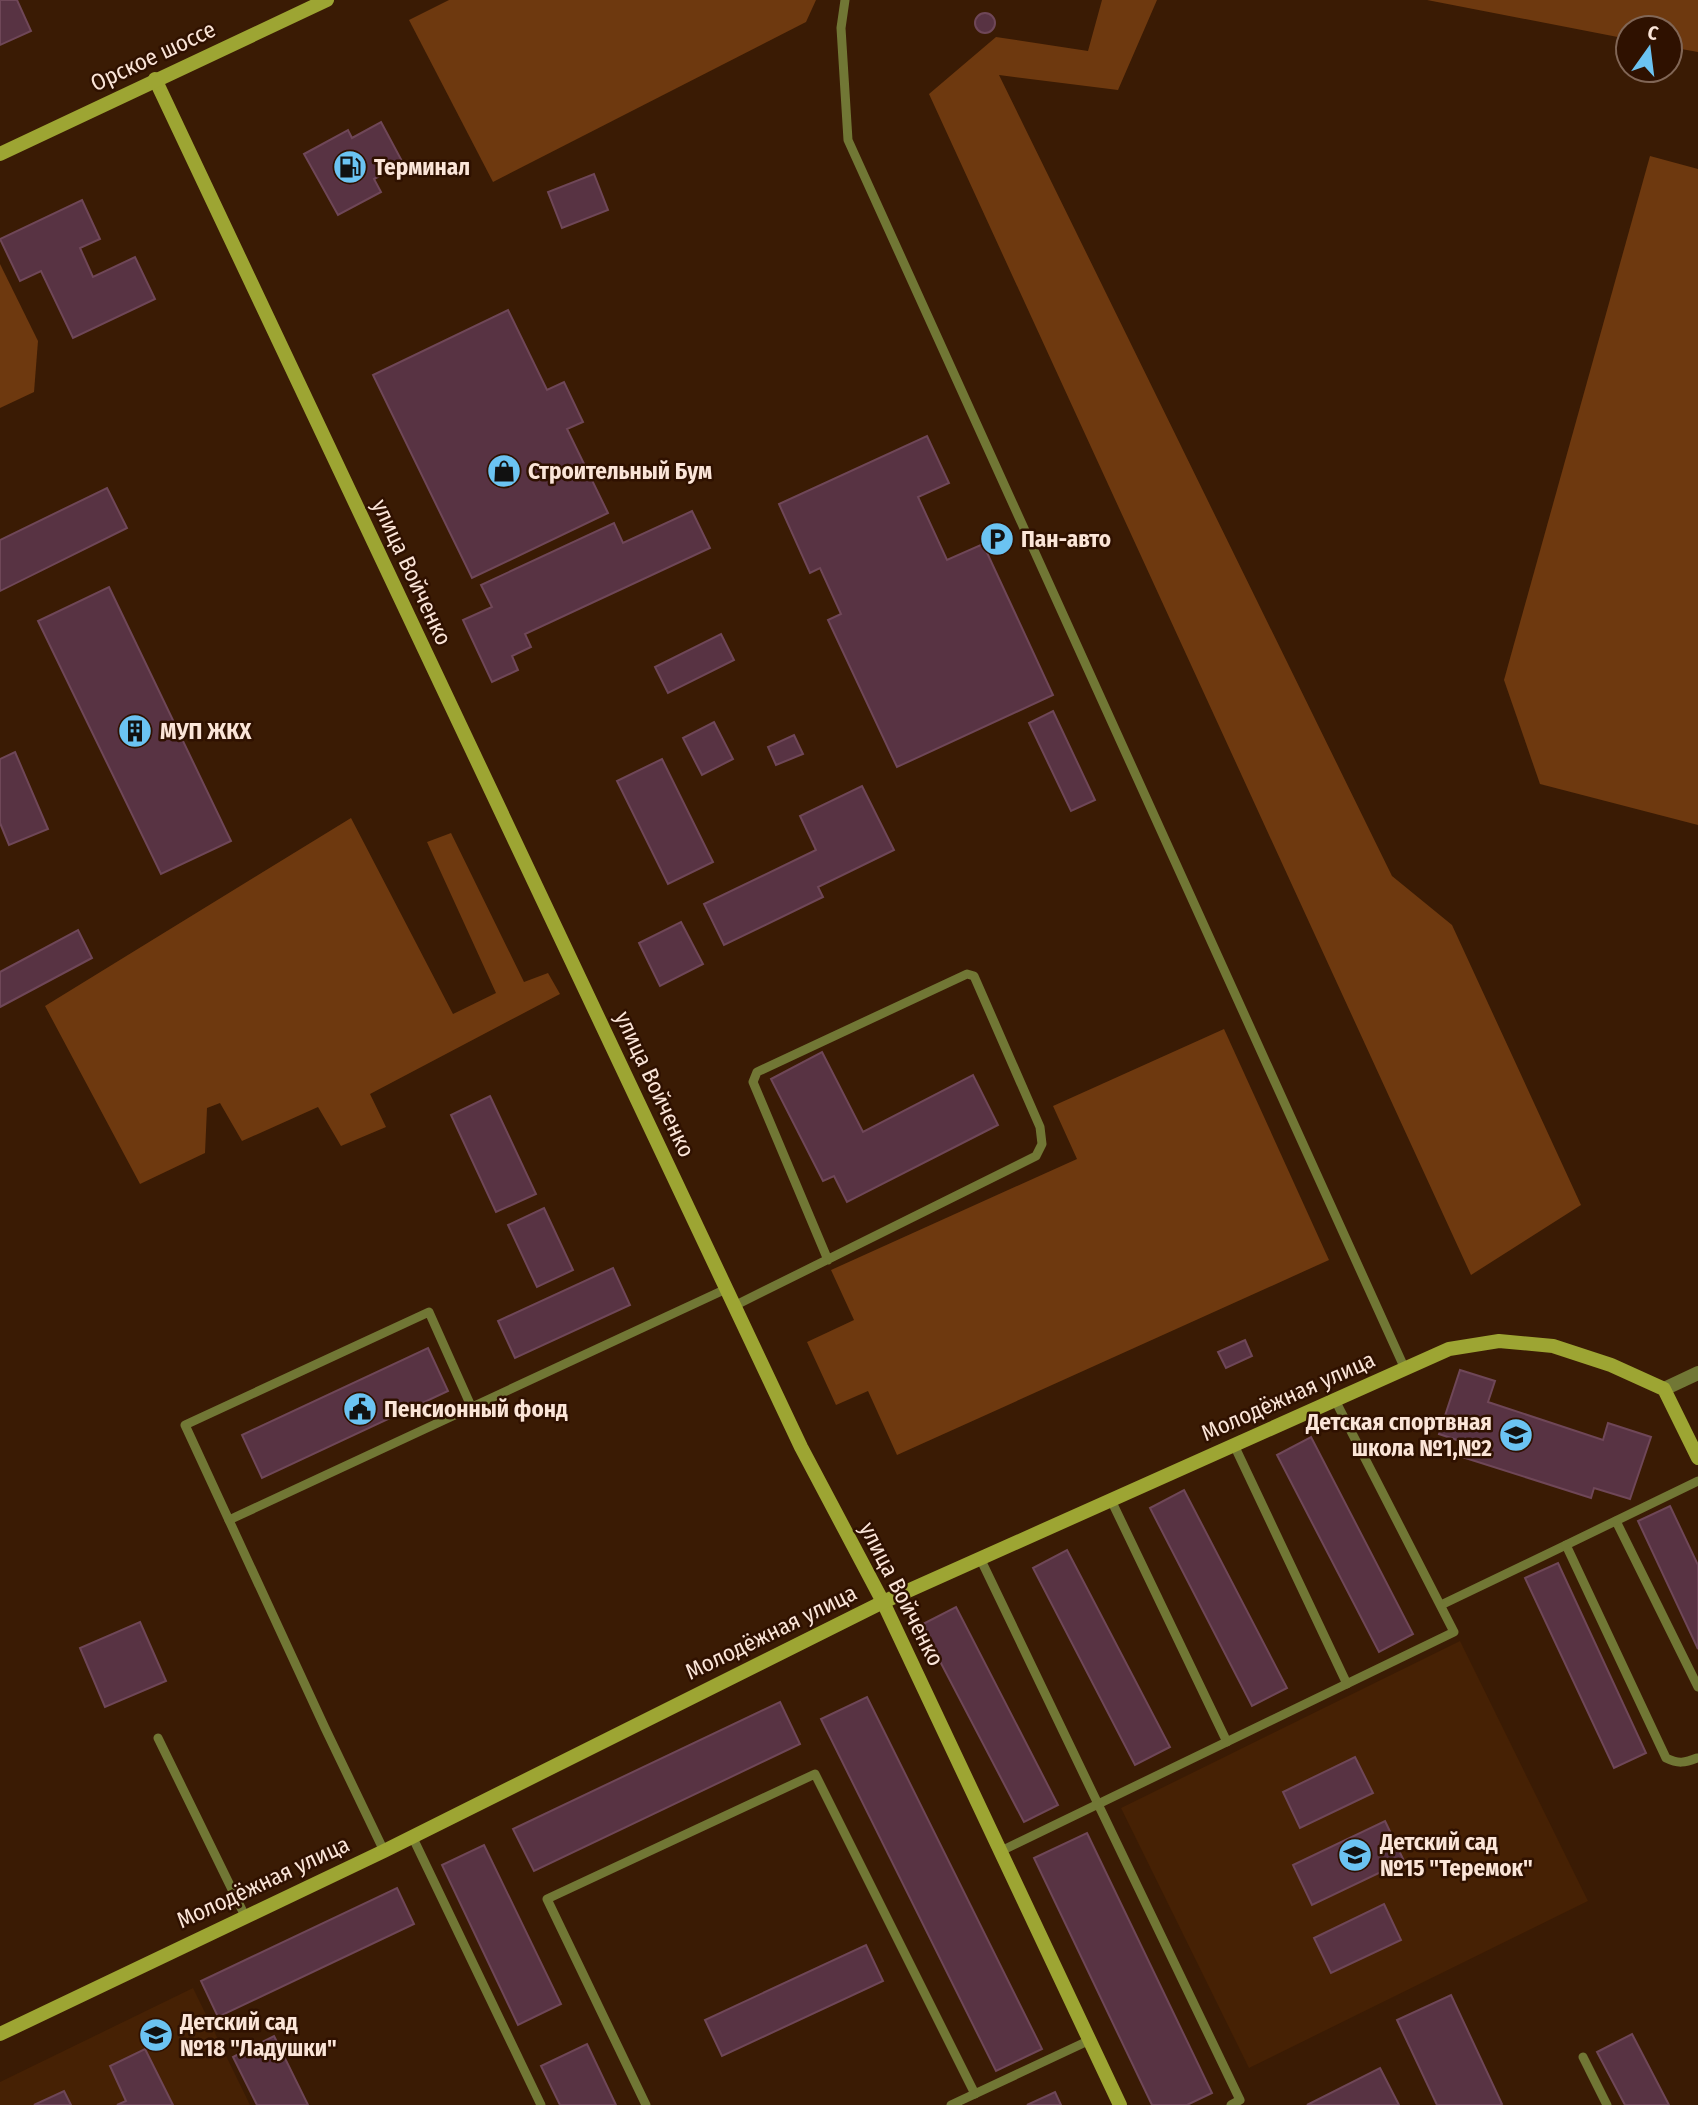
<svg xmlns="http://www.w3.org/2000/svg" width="1698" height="2105" viewBox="0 0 1698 2105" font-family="'Fira Sans Condensed',sans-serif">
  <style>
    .built { fill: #462104 }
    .green { fill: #6e390f }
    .building { fill: #583343; stroke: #6f4758; stroke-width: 2 }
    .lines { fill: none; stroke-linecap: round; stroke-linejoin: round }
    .service { stroke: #717735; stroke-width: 9 }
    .minor { stroke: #717735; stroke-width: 14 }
    .secondary { stroke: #9da533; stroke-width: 14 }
    .labels { text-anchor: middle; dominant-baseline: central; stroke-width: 5; stroke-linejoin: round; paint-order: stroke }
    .street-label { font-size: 23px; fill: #fbe5d8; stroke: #2f1100 }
    .poi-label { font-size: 23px; font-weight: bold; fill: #fbe5d8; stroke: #2f1100; text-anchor: start }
  </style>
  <rect width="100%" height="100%" fill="#3a1b04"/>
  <g class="built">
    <polygon points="1460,1641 1588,1901 1249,2068 1121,1808"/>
    <polygon points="193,1988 250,2105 0,2105 0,2082"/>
  </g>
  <g class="green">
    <polygon points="449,0 816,0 806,22 493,182 409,20"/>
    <polygon points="1102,0 1157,0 1118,90 999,75 1392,876 1452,925 1581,1205 1471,1275 929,94 996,37 1088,51"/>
    <polygon points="1427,0 1698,0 1698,52 1670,47 1670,28 1628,28 1628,39"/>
    <polygon points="1650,156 1698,169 1698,825 1540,784 1504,680"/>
    <polygon points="0,264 38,341 34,392 0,408"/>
    <polygon points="351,818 453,1014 496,993 427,842 451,833 524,982 548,973 560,994 370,1094 386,1127 341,1146 318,1107 242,1141 220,1103 207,1108 205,1153 140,1184 45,1006"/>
    <polygon points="1224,1029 1329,1260 897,1455 868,1391 836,1405 807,1342 854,1320 831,1270 1077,1159 1053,1106"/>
  </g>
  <g class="building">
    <polygon points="0,0 17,0 31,31 0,45"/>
    <circle cx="985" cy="23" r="10"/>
    <polygon points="381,122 403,163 374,179 381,192 338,215 304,154 348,130 352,138"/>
    <polygon points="594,174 608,210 562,228 548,192"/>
    <polygon points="82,200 100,239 80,248 93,277 135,257 155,299 73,338 41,271 20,281 0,239"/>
    <polygon points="508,310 547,390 564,382 583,422 567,429 608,513 472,578 373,375"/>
    <polygon points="927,436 949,483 918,497 947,560 983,544 1053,695 897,767 828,620 841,614 820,568 810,573 779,504"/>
    <polygon points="107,488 127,528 0,591 0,540"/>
    <polygon points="692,511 710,548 525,634 531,647 512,656 518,670 492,682 463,620 492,607 481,585 614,523 623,543"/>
    <polygon points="109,587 231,841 161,874 38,621"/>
    <polygon points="721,634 734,660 668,693 655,667"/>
    <polygon points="1053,711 1095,800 1071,811 1029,723"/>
    <polygon points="714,722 733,759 702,775 683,738"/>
    <polygon points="794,735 803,754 776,765 768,747"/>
    <polygon points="15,752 48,829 9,845 0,823 0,759"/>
    <polygon points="662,759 713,862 668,884 617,781"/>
    <polygon points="862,786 894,850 818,887 823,897 724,945 704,904 816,850 800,816"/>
    <polygon points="681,922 703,964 660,986 639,943"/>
    <polygon points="78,930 92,958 0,1007 0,972"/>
    <polygon points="822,1052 863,1132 973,1075 998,1125 847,1202 834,1176 823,1181 771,1079"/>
    <polygon points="490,1096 536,1194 496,1212 451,1115"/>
    <polygon points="544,1208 573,1270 537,1287 508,1225"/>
    <polygon points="613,1268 630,1305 515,1358 498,1321"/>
    <polygon points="1245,1340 1252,1356 1226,1368 1218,1352"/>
    <polygon points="428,1348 448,1391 262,1478 242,1435"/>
    <polygon points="1460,1370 1495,1381 1488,1402 1603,1440 1608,1423 1651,1437 1630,1499 1594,1488 1591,1498 1456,1455 1460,1441 1439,1434"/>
    <polygon points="1311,1437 1413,1634 1379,1652 1277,1455"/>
    <polygon points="1184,1490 1287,1688 1252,1706 1150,1508"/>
    <polygon points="1670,1506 1698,1565 1698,1649 1638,1521"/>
    <polygon points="1067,1550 1170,1747 1135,1765 1033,1568"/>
    <polygon points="1558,1563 1646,1753 1614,1768 1525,1578"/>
    <polygon points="956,1607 1058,1805 1024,1822 921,1625"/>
    <polygon points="140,1622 166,1681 105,1707 80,1648"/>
    <polygon points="867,1697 1042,2049 996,2071 821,1719"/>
    <polygon points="780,1702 800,1744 534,1871 513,1829"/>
    <polygon points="1355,1757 1373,1793 1300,1828 1283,1792"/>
    <polygon points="1385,1821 1404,1861 1312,1905 1293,1865"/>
    <polygon points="1087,1833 1212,2093 1187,2105 1152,2105 1034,1858"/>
    <polygon points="484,1845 561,2004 518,2025 442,1865"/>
    <polygon points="397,1888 414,1924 218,2017 201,1981"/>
    <polygon points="1384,1904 1401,1940 1331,1973 1314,1938"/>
    <polygon points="866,1945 883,1981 722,2056 705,2020"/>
    <polygon points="1451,1995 1502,2104 1500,2105 1437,2105 1397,2020"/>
    <polygon points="1632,2034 1669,2105 1625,2105 1597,2052"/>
    <polygon points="274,2036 308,2105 257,2105 233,2057"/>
    <polygon points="587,2044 616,2105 560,2105 541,2066"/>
    <polygon points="145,2049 173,2105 117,2105 126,2101 110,2066"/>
    <polygon points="1380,2068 1399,2105 1307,2105"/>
    <polygon points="64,2091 71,2105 34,2105"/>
    <polygon points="1055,2092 1061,2105 1027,2105"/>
  </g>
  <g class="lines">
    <g class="service">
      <polyline points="845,0 841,28 848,140 1405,1369"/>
      <polyline points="734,1306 1036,1156 1042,1144 1040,1127 974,976 967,974 757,1072 753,1082 828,1260"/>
      <polyline points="1234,1445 1347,1684"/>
      <polyline points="1111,1500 1227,1742"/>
      <polyline points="229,1520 726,1289"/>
      <polyline points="1616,1521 1698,1687"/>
      <polyline points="980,1558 1240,2100 1231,2105"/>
      <polyline points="1441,1605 1566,1545"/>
      <polyline points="158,1738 245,1916"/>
      <path d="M1697 1758C1685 1763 1678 1764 1666 1758L1566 1545 1698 1481"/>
      <polyline points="412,1836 541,2105"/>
      <polyline points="384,1851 325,1728 185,1425 429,1312 471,1406"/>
      <polyline points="1001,1851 1454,1632 1335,1400"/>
      <polyline points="1583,2057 1607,2105"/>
      <polyline points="646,2105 547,1899 815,1774 975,2094"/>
      <polyline points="951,2105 1090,2040"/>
    </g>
    <polyline class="minor" points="1664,1389 1698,1373"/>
    <g class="secondary">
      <polyline points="155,79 801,1447 883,1602 1120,2105"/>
      <polyline points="0,154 327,0"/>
      <polyline points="0,2034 384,1851 883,1602 1449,1349 1499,1341 1553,1346 1611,1365 1664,1389 1698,1458"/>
    </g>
  </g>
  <defs>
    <g id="fuel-disc" transform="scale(1.75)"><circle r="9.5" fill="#6bc3f2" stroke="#2f1100"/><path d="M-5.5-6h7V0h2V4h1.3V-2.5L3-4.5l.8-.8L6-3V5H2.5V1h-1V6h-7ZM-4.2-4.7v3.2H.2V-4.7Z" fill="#111"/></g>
    <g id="shop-disc" transform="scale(1.75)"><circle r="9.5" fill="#6bc3f2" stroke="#2f1100"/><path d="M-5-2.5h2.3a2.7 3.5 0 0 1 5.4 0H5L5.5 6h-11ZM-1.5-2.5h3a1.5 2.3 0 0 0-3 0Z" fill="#111"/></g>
    <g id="parking-disc" transform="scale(1.75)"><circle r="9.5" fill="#6bc3f2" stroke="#2f1100"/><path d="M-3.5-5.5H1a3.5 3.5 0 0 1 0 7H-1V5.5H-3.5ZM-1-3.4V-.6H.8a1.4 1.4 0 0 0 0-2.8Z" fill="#111"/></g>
    <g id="building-disc" transform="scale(1.75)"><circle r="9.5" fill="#6bc3f2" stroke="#2f1100"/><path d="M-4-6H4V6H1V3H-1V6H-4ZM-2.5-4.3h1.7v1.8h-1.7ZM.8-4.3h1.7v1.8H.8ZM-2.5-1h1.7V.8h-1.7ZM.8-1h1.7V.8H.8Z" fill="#111"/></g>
    <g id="civic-disc" transform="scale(1.75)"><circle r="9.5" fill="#6bc3f2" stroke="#2f1100"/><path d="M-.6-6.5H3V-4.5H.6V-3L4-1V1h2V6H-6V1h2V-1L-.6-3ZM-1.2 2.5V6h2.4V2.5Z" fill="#111"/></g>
    <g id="school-disc" transform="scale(1.75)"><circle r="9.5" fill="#6bc3f2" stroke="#2f1100"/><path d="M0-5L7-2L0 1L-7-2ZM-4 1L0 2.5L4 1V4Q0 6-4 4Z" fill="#111"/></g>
  </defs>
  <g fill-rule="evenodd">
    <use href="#fuel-disc" x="350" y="167"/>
    <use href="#shop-disc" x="504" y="471"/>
    <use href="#parking-disc" x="997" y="539"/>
    <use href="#building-disc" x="135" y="731"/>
    <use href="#civic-disc" x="360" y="1409"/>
    <use href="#school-disc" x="1516" y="1435"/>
    <use href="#school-disc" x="1355" y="1855"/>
    <use href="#school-disc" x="156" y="2035"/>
  </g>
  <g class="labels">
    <g class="street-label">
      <text transform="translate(153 56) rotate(-25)">Орское шоссе</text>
      <text transform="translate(412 572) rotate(65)">улица Войченко</text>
      <text transform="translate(655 1084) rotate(65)">улица Войченко</text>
      <text transform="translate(1288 1396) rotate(-24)">Молодёжная улица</text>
      <text transform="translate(902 1594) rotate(63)">улица Войченко</text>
      <text transform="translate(771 1632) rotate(-26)">Молодёжная улица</text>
      <text transform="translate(263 1882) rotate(-25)">Молодёжная улица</text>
    </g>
    <g class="poi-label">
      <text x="374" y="167">Терминал</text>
      <text x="528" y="471">Строительный Бум</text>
      <text x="1021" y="539">Пан-авто</text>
      <text x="160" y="731">МУП ЖКХ</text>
      <text x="384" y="1409">Пенсионный фонд</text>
      <text x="1492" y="1422" text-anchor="end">Детская спортвная<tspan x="1492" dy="26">школа №1,№2</tspan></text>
      <text x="1380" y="1842">Детский сад<tspan x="1380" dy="26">№15 "Теремок"</tspan></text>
      <text x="180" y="2022">Детский сад<tspan x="180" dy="26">№18 "Ладушки"</tspan></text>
    </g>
  </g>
  <g transform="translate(1649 49) rotate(14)"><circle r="33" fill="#2f1100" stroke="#816656" stroke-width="2"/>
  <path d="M0-5L12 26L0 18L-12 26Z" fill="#6bc3f2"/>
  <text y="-10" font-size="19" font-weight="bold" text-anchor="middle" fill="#fbe5d8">С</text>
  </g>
</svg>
